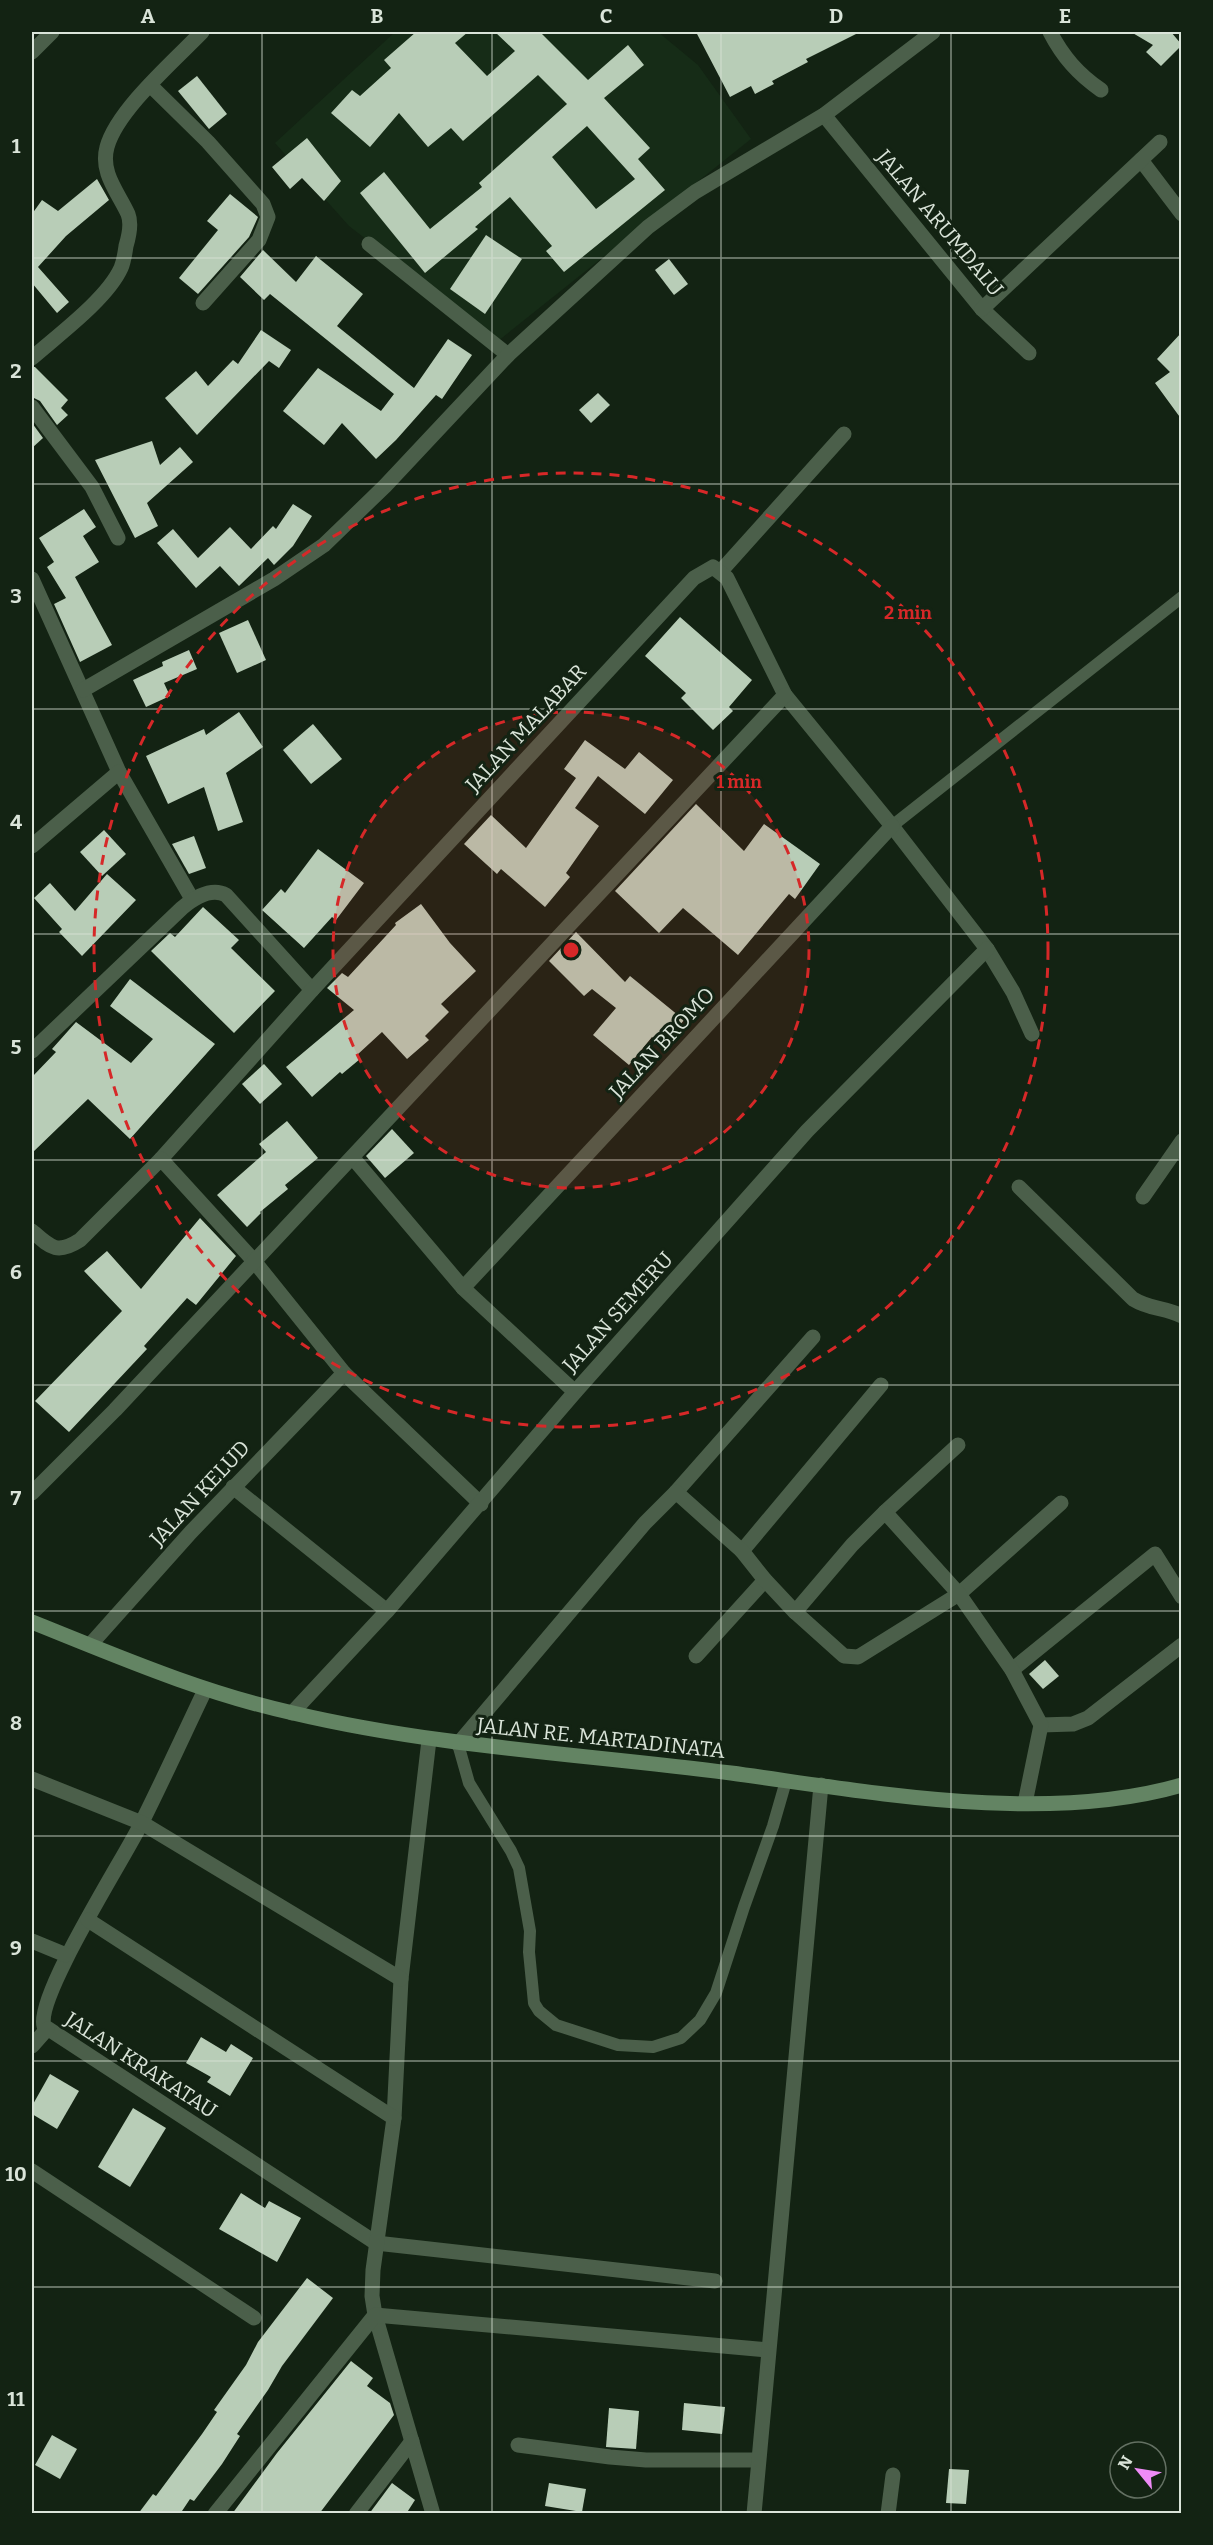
<svg xmlns="http://www.w3.org/2000/svg" width="1213" height="2545" viewBox="0 0 1213 2545" font-family="Bitter,serif">
  <style>
    .built { fill: #162c17 }
    .building { fill: #b8cdb7; fill-rule: evenodd }
    .lines { fill: none; stroke-linecap: round; stroke-linejoin: round }
    .lane { stroke: #4b5f4a; stroke-width: 12 }
    .street { stroke: #4b5f4a; stroke-width: 15 }
    .secondary { stroke: #638463; stroke-width: 15 }
    .grid { fill: none; stroke: #dae4d9; stroke-width: 1.5; stroke-opacity: 0.55 }
    .ring { fill: none; stroke: #d62828; stroke-width: 3; stroke-dasharray: 10 8 }
    .labels { text-anchor: middle; dominant-baseline: central; stroke-width: 6; stroke-linejoin: round; paint-order: stroke }
    .street-label { font-size: 21px; fill: #dae4d9; stroke: #132313 }
    .centre { fill: #d62828; stroke: #132313; stroke-width: 3 }
    .ring-label { font-size: 18px; text-anchor: middle; font-weight: bold; fill: #d62828; stroke: #132313; stroke-width: 6; stroke-linejoin: round; paint-order: stroke }
    .neatline { fill: none; stroke: #dae4d9; stroke-width: 2 }
    .grid-label { font-size: 20px; text-anchor: middle; font-weight: bold; fill: #dae4d9 }
  </style>
  <rect width="100%" height="100%" fill="#132313"/>
  <polygon class="built" points="395,32 658,32 698,65 751,139 498,341 349,226 275,143"/>
  <g class="building">
    <path d="M416 32H468L455 43 487 76 515 51 495 32H540L588 80 628 45 644 65 604 98 650 148 638 159 665 190 564 272 546 251 552 246 510 197 475 227 478 229 425 273 360 193 384 172 430 229 482 187 479 183 567 104 538 75 463 141 451 128 428 147 399 113 370 147 331 113 352 90 360 96 391 68 384 60ZM587 126 635 179 596 209 552 157Z"/>
    <polygon points="696,32 860,32 806,59 808,62 772,81 774,84 755,94 751,86 730,97"/>
    <polygon points="1131,32 1171,32 1182,45 1161,66 1146,52 1153,45"/>
    <polygon points="197,76 227,114 209,129 178,91"/>
    <polygon points="307,138 341,181 324,201 302,178 290,189 272,167"/>
    <polygon points="97,179 109,200 66,236 38,267 69,302 57,313 32,283 32,214 42,200 58,211"/>
    <polygon points="230,194 258,217 249,237 198,294 179,278 218,230 207,221"/>
    <polygon points="486,235 522,259 485,314 450,289"/>
    <polygon points="263,250 296,282 316,256 363,294 337,326 414,388 448,339 472,355 442,399 436,395 396,440 376,459 342,423 324,445 283,411 318,368 381,411 394,394 270,294 264,300 240,277"/>
    <polygon points="669,259 688,284 674,295 655,270"/>
    <polygon points="261,330 291,350 279,368 269,361 197,435 165,398 196,371 208,386 233,360 238,364"/>
    <polygon points="1182,332 1182,420 1155,383 1170,372 1157,359"/>
    <polygon points="32,367 35,367 68,400 61,408 68,415 57,425 40,401 32,397"/>
    <polygon points="598,393 610,405 591,423 579,410"/>
    <polygon points="32,423 43,438 32,448"/>
    <polygon points="152,441 160,465 180,447 193,462 147,503 158,526 135,538 95,460"/>
    <polygon points="293,504 312,516 293,546 274,565 268,558 239,586 220,566 196,588 157,543 173,529 198,558 230,527 251,549 273,526 276,529"/>
    <polygon points="84,509 96,527 83,536 99,562 75,577 112,645 80,662 54,604 66,598 47,567 54,562 39,538"/>
    <polygon points="680,617 752,680 729,707 733,711 713,730 681,698 686,693 645,656"/>
    <polygon points="248,620 266,660 237,673 219,633"/>
    <polygon points="189,650 197,669 164,683 170,696 146,707 133,680 163,666 162,662"/>
    <polygon points="239,712 263,747 226,773 243,822 218,831 204,787 168,804 146,756 204,729 206,735"/>
    <polygon points="313,724 342,759 311,784 283,750"/>
    <polygon points="585,740 625,769 639,752 673,780 645,814 598,776 575,808 599,826 566,873 570,877 545,907 501,869 497,874 464,844 491,815 526,848 576,778 564,769"/>
    <polygon points="696,804 744,851 764,824 820,864 795,899 789,894 738,955 683,908 659,933 615,891"/>
    <polygon points="104,830 126,854 102,876 80,852"/>
    <polygon points="194,836 206,868 189,874 172,844"/>
    <polygon points="318,849 364,883 336,920 332,917 304,948 262,910 281,889 285,893"/>
    <polygon points="107,874 136,900 82,956 59,932 62,929 34,898 50,883 75,911"/>
    <polygon points="421,904 450,943 476,971 441,1004 449,1012 425,1036 429,1040 407,1059 382,1032 357,1055 360,1059 342,1074 340,1072 312,1097 286,1067 354,1010 327,988 342,973 348,977 396,925 395,923"/>
    <polygon points="203,907 239,940 231,948 275,991 234,1033 151,951 170,933 175,937"/>
    <polygon points="576,932 625,982 630,976 684,1020 663,1046 652,1037 629,1065 593,1035 616,1008 592,989 584,996 549,961"/>
    <polygon points="130,979 215,1044 130,1139 88,1099 32,1153 32,1077 56,1052 52,1049 76,1022 131,1063 153,1039 110,1006"/>
    <polygon points="264,1064 282,1084 260,1104 242,1084"/>
    <polygon points="287,1121 318,1158 285,1185 288,1189 260,1212 261,1213 247,1227 217,1195 266,1152 259,1144"/>
    <polygon points="392,1129 414,1153 385,1178 366,1156"/>
    <polygon points="200,1218 236,1256 196,1305 187,1298 144,1346 147,1349 69,1432 35,1401 122,1311 84,1271 107,1251 141,1289"/>
    <polygon points="1045,1660 1059,1676 1043,1689 1029,1674"/>
    <polygon points="201,2037 226,2052 231,2044 253,2058 230,2096 207,2082 211,2077 186,2063"/>
    <polygon points="50,2074 79,2091 57,2129 32,2114 32,2106"/>
    <polygon points="133,2108 166,2128 130,2187 98,2167"/>
    <polygon points="241,2193 265,2208 269,2201 301,2218 277,2262 219,2229"/>
    <polygon points="307,2278 333,2298 282,2366 268,2390 237,2434 240,2436 222,2464 194,2501 190,2499 180,2514 138,2514 153,2494 156,2496 202,2434 217,2412 214,2410 246,2365 258,2342"/>
    <polygon points="351,2361 373,2378 367,2386 390,2403 394,2415 319,2514 232,2514 277,2453"/>
    <polygon points="684,2403 725,2407 722,2434 682,2430"/>
    <polygon points="609,2408 639,2411 636,2449 606,2447"/>
    <polygon points="52,2435 77,2449 60,2479 35,2465"/>
    <polygon points="949,2469 969,2470 966,2504 946,2503"/>
    <polygon points="392,2483 415,2500 406,2514 369,2514"/>
    <polygon points="549,2483 586,2489 582,2512 545,2506"/>
  </g>
  <g class="lines">
    <g class="lane">
      <polyline points="892,826 1182,597"/>
      <polyline points="458,1744 469,1783 511,1851 519,1868 530,1931 529,1952 534,2003 539,2011 556,2025 618,2045 653,2047 681,2038 700,2020 716,1993 744,1907 773,1826 786,1781"/>
    </g>
    <g class="street">
      <path d="M1050 32C1063 57 1078 74 1101 90"/>
      <polyline points="32,52 52,32"/>
      <polyline points="150,85 208,142 263,204 268,217 259,240 203,303"/>
      <polyline points="824,115 982,309 1029,353"/>
      <polyline points="1141,160 1182,214"/>
      <polyline points="369,244 508,355"/>
      <polyline points="982,309 1160,142"/>
      <path d="M32 358C58 335 107 299 121 268 124 261 125 253 126 246 129 236 132 224 128 214 118 192 100 173 107 147 117 110 175 60 202 32"/>
      <polyline points="32,407 92,487 118,538"/>
      <polyline points="721,571 844,434"/>
      <polyline points="32,579 119,772 192,899"/>
      <polyline points="83,690 274,579 324,545 385,486 508,355 648,227 695,192 824,115 933,32"/>
      <polyline points="32,846 119,772"/>
      <path d="M32 1051 182 908C194 898 211 887 226 895L312 990"/>
      <polyline points="353,1158 463,1288 575,1392"/>
      <polyline points="161,1159 312,990 694,578 713,567 727,578 785,695 892,826 987,949 1013,992 1032,1034"/>
      <path d="M1019 1187 1133 1299C1151 1310 1164 1307 1182 1316"/>
      <polyline points="1143,1197 1182,1141"/>
      <path d="M32 1231C50 1247 57 1255 80 1240L161 1159 254 1261 344 1373 481 1504"/>
      <polyline points="463,1288 892,826"/>
      <polyline points="233,1487 387,1611"/>
      <polyline points="676,1492 813,1337"/>
      <polyline points="32,1493 115,1410 785,695"/>
      <polyline points="885,1512 958,1445"/>
      <polyline points="742,1551 881,1385"/>
      <polyline points="795,1612 844,1656 858,1657 959,1594 1061,1503"/>
      <polyline points="90,1645 191,1532 344,1373"/>
      <polyline points="696,1656 765,1580"/>
      <polyline points="1012,1670 1155,1554 1182,1597"/>
      <path d="M205 1690C184 1734 164 1778 142 1822 125 1857 35 1997 44 2026L376 2243 715 2281"/>
      <polyline points="292,1713 387,1611 575,1392 807,1131 987,949"/>
      <polyline points="1041,1725 1073,1724 1088,1718 1182,1645"/>
      <polyline points="429,1740 401,1979 394,2118 373,2270 372,2296 375,2315 433,2514"/>
      <polyline points="458,1744 645,1523 676,1492 742,1551 765,1580 795,1612 852,1545 885,1512 959,1594 1012,1670 1041,1725 1025,1803"/>
      <polyline points="32,1779 142,1823 401,1979"/>
      <polyline points="88,1920 394,2118"/>
      <polyline points="32,1941 66,1955"/>
      <polyline points="32,2046 47,2029"/>
      <polyline points="32,2171 254,2318"/>
      <polyline points="518,2445 610,2457 646,2460 757,2460"/>
      <polyline points="215,2514 375,2315 768,2350"/>
      <polyline points="356,2514 412,2441"/>
      <polyline points="754,2514 821,1785"/>
      <polyline points="888,2514 893,2475"/>
    </g>
    <path class="secondary" d="M32 1622C117 1656 202 1693 293 1713 437 1747 584 1754 731 1773 872 1792 1043 1825 1182 1785"/>
  </g>
  <path class="grid" d="M262 32V2514M492 32V2514M721 32V2514M951 32V2514M32 258H1182M32 484H1182M32 709H1182M32 934H1182M32 1160H1182M32 1385H1182M32 1611H1182M32 1836H1182M32 2061H1182M32 2287H1182"/>
  <circle cx="571" cy="950" r="238" fill="#d62828" fill-opacity=".12"/>
  <g class="ring">
    <circle cx="571" cy="950" r="238"/>
    <circle cx="571" cy="950" r="477"/>
  </g>
  <g class="labels">
    <g class="street-label">
      <text transform="translate(940 223) rotate(50)">JALAN ARUMDALU</text>
      <text transform="translate(526 728) rotate(-47)">JALAN MALABAR</text>
      <text transform="translate(662 1043) rotate(-47)">JALAN BROMO</text>
      <text transform="translate(618 1312) rotate(-48)">JALAN SEMERU</text>
      <text transform="translate(200 1493) rotate(-47)">JALAN KELUD</text>
      <text transform="translate(601 1738) rotate(6)">JALAN RE. MARTADINATA</text>
      <text transform="translate(141 2065) rotate(33)">JALAN KRAKATAU</text>
    </g>
  </g>
  <circle cx="571" cy="950" r="9" class="centre"/>
  <g class="ring-label">
    <text x="908" y="619">2 min</text>
    <text x="739" y="788">1 min</text>
  </g>
  <rect width="1213" height="2545" fill="none" stroke="#132313" stroke-width="66"/>
  <g transform="translate(1138 2470) rotate(300)"><circle r="28" fill="#132313" stroke="#637062" stroke-width="1.5"/>
  <path d="M0-4.5L10 22L0 15L-10 22Z" fill="#ef8bf7"/>
  <text y="-9" font-size="16" font-weight="bold" text-anchor="middle" fill="#dae4d9">N</text>
  </g>
  <rect x="33" y="33" width="1147" height="2479" class="neatline"/>
  <g class="grid-label">
    <text x="148" y="23">A</text>
    <text x="377" y="23">B</text>
    <text x="606" y="23">C</text>
    <text x="836" y="23">D</text>
    <text x="1065" y="23">E</text>
    <text x="16" y="153">1</text>
    <text x="16" y="378">2</text>
    <text x="16" y="603">3</text>
    <text x="16" y="829">4</text>
    <text x="16" y="1054">5</text>
    <text x="16" y="1279">6</text>
    <text x="16" y="1505">7</text>
    <text x="16" y="1730">8</text>
    <text x="16" y="1955">9</text>
    <text x="16" y="2181">10</text>
    <text x="16" y="2406">11</text>
  </g>
</svg>
